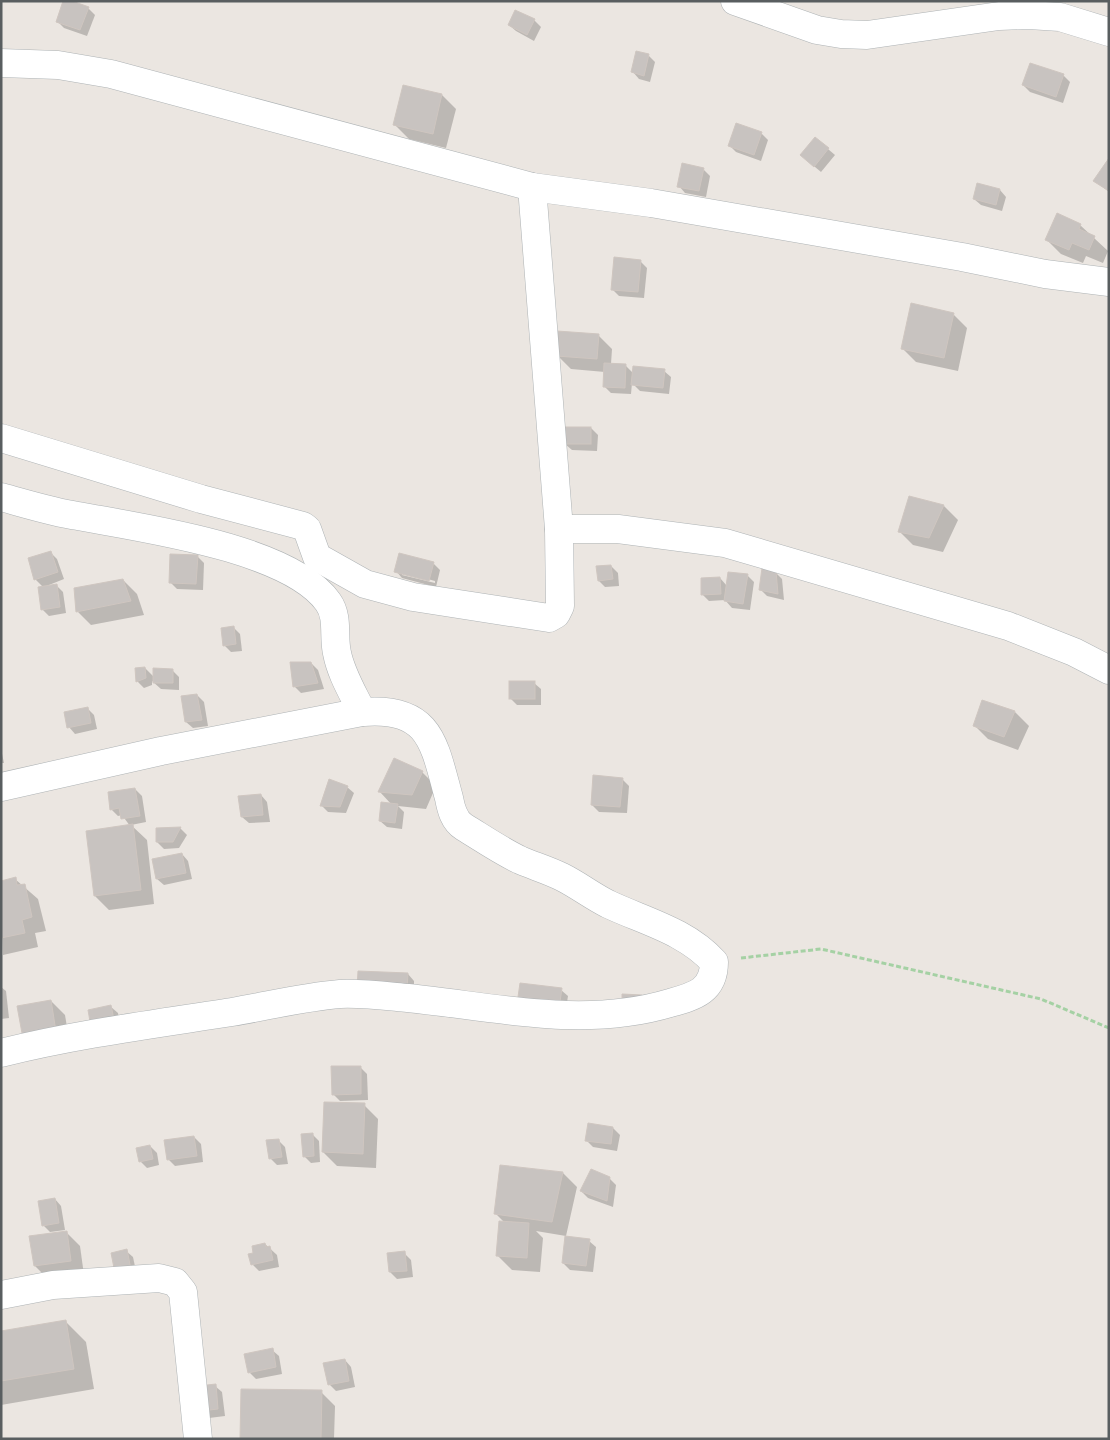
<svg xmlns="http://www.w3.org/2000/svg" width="1110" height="1440" viewBox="0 0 1110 1440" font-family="'Asap Condensed',sans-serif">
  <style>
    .shadow { fill: #0003; fill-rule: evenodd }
    .building { fill: #c8c3c0; stroke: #cfc6c0 }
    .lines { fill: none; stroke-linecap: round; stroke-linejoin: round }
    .street-casing { stroke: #aeb3b5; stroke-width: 29 }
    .path { stroke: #a5d1a4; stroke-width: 3; stroke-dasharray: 5 2.5; stroke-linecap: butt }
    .street { stroke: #fff; stroke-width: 28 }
  </style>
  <rect width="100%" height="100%" fill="#ebe6e1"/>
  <g class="shadow">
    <polygon points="88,8 95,15 87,36 64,28 57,21"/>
    <polygon points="534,20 541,27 534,41 516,31 509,25"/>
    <polygon points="648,55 655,62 650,82 639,79 633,72"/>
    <polygon points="1063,75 1070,82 1063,103 1030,92 1023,85"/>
    <polygon points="442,95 456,109 446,148 409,139 395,125"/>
    <polygon points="761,133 768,140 761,161 736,152 730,146"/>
    <polygon points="815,138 835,155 821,172 808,161"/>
    <polygon points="1109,161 1109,192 1095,181"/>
    <polygon points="703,169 710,176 706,197 685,193 679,186"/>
    <polygon points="1000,190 1006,197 1002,211 981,205 974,199"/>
    <polygon points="1080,225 1108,251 1103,263 1086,256 1083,263 1061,254 1047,240"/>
    <polygon points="640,261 647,268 644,298 619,296 612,289"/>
    <polygon points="953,314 967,328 958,371 916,362 902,348"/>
    <polygon points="598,335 612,349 611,364 625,365 634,374 664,371 671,377 669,394 640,391 632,383 631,394 611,393 604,386 605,372 571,369 557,355"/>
    <polygon points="591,428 598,435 597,451 572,450 565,444"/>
    <polygon points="910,498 944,506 958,520 943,552 913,545 899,531"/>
    <polygon points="51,553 57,559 64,579 44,587 56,585 63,592 66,613 49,616 42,609 43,587 35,579"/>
    <polygon points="197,556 204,563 203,590 177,589 170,582"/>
    <path d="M433 563 440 570 436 587 402 578 396 571ZM402 572 435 581V583L402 575Z"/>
    <polygon points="611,566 618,573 619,586 605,587 599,581"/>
    <polygon points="775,572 782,579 784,600 767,596 760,589"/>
    <polygon points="747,575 754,582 750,610 732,608 725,600 709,601 702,594 720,578 727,586"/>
    <polygon points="123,580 137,594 144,615 91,625 77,611"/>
    <polygon points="234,628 240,634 242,651 231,652 224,645"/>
    <polygon points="311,663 318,670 324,689 301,693 294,686"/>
    <polygon points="145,668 154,677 172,670 179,677 179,690 161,689 152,681 152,685 144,688 138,682 136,669"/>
    <polygon points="534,683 541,689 541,705 517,705 510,698"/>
    <polygon points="197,695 204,702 208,726 193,728 186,722"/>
    <polygon points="983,701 1015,712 1029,726 1018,750 988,739 974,725"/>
    <polygon points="87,708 94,715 97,729 75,734 69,727"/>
    <polygon points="1,749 4,763 1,763"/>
    <polygon points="395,760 422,772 436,786 426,809 398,806 404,812 402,829 387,827 380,821 392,805 380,792"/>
    <polygon points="622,779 629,786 627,813 599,812 592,805"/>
    <polygon points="347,787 354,793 346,813 328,812 321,805"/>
    <polygon points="135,789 142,796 146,822 131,825 147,840 154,904 109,910 95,896 130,826 122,815 118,816 111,809"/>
    <polygon points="261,795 267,802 270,822 249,823 242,817"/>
    <polygon points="180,828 187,835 179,848 164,849 157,842"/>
    <polygon points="182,854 188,861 192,879 164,885 157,879 153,860"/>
    <polygon points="15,879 38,899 46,931 35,933 38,947 3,955 1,882"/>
    <polygon points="408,974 414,981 414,997 365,995"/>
    <polygon points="521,985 561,990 568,996 565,1015"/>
    <polygon points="1,987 6,991 9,1018 1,1019"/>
    <polygon points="51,1001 65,1015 71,1051 39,1057"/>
    <polygon points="111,1007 118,1013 122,1035 94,1033"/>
    <polygon points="360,1067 367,1074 368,1100 340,1101 333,1094"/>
    <polygon points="364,1105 378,1119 376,1168 337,1166 323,1152"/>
    <polygon points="589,1125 613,1128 620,1135 617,1151 593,1147 586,1140"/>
    <polygon points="312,1134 319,1141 320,1162 311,1163 304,1156"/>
    <polygon points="194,1137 201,1144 203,1162 175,1166 168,1159"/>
    <polygon points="278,1140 285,1147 288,1164 277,1165 270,1158"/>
    <polygon points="150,1146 157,1153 159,1165 147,1168 140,1161"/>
    <polygon points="563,1173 577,1187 566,1236 536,1231 543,1238 540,1272 512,1270 498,1256 504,1222 496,1214"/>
    <polygon points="609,1178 616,1185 613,1207 588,1198 581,1191"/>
    <polygon points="55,1199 61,1206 65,1230 50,1232 43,1225"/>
    <polygon points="66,1232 80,1246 84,1275 49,1280 35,1266"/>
    <polygon points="589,1241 596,1247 593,1272 570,1270 563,1263"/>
    <polygon points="265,1244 277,1255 279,1267 259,1271 252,1264 254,1254"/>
    <polygon points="126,1251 133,1257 137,1276 123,1279"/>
    <polygon points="404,1253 411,1260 413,1277 397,1279 390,1272"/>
    <polygon points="65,1321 86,1342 94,1389 1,1405 1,1332"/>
    <polygon points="272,1350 279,1356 282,1374 256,1379 249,1372"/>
    <polygon points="345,1360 351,1367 355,1387 336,1391 329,1384"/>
    <polygon points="215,1386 222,1392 225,1416 209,1418 202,1411"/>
    <polygon points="321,1392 335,1406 334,1439 241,1439"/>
  </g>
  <g class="building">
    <polygon points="63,1 72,1 89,7 80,30 56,22"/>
    <polygon points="515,10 535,19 527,35 508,25"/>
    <polygon points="636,51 649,54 644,76 631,72"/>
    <polygon points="1030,63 1064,74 1056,97 1022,85"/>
    <polygon points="403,85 442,94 433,134 393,125"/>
    <polygon points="736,123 762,132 754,155 728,146"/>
    <polygon points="815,137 829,148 814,167 800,155"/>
    <polygon points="1109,158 1109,191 1093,181"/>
    <polygon points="682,163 704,168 699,191 677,187"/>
    <polygon points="977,183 1000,189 996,205 973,199"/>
    <polygon points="1057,213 1081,224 1079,229 1095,236 1089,250 1072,243 1069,250 1045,240"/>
    <polygon points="614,257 641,260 638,292 611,290"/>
    <polygon points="911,303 954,313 944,358 901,349"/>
    <polygon points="557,331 599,334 597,359 556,356"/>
    <polygon points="604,363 626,364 625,388 603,387"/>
    <polygon points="633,366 665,369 663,388 631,385"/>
    <rect x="564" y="427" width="27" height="17"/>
    <polygon points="909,496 944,505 929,538 898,532"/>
    <polygon points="51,551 58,572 34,580 28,558"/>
    <polygon points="399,553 434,562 429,581 394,572"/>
    <polygon points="170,554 198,555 196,584 169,583"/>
    <polygon points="611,565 613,579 598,581 596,566"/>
    <polygon points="762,568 776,571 778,594 759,590"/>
    <polygon points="728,572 748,574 743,604 724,601"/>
    <polygon points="720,577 721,594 701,595 701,578"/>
    <polygon points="123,579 131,601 76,612 74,588"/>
    <polygon points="57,584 60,607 41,610 38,587"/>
    <polygon points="234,626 236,644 223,646 221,628"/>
    <polygon points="290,662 311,662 318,683 293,687"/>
    <polygon points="145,667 146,678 136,682 135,668"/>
    <polygon points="153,668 173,669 173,683 153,683"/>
    <rect x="509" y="681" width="26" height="18"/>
    <polygon points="197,694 202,720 185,722 181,696"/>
    <polygon points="982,700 1015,711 1004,737 973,726"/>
    <polygon points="88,707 91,723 67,728 64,712"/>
    <polygon points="394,758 423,771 412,795 378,792"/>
    <polygon points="593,775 623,778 620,807 591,805"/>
    <polygon points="329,779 348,786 340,807 320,806"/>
    <polygon points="135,788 140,816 121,819 119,808 110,810 108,792"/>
    <polygon points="261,794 263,815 241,817 238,796"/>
    <polygon points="381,802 398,804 395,823 379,821"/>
    <polygon points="133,824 141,890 94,896 86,831"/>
    <polygon points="181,827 173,842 156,842 156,828"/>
    <polygon points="182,853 186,873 156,879 152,859"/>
    <polygon points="16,877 17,885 25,884 32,917 22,920 25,933 1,938 1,881"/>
    <polygon points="358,971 408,973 407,991 357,988"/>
    <polygon points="520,983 562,988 559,1009 517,1004"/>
    <polygon points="622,994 642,995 641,1008 622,1007"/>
    <polygon points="51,1000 57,1038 24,1044 17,1006"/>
    <polygon points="111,1005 116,1029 92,1033 88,1010"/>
    <polygon points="331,1066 361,1066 361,1094 332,1095"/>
    <polygon points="324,1102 365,1103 363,1154 322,1152"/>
    <polygon points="588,1123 613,1127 611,1144 585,1141"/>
    <polygon points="313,1133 314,1156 303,1157 301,1134"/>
    <polygon points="194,1136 197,1156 167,1160 164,1140"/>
    <polygon points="279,1139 282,1157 269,1159 266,1140"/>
    <polygon points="150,1145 153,1159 139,1162 136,1148"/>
    <polygon points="500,1165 563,1172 552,1222 494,1214"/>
    <polygon points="591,1169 610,1177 607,1201 580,1191"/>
    <polygon points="55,1198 59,1223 42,1226 38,1201"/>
    <polygon points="499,1221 529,1223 527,1258 496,1256"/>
    <polygon points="67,1231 71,1261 34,1266 29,1236"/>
    <polygon points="565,1236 590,1239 586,1266 562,1263"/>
    <polygon points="265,1243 266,1247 270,1246 273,1260 251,1265 248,1254 253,1253 252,1246"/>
    <polygon points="127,1249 131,1270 115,1273 111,1253"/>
    <polygon points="405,1251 407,1271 389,1272 387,1253"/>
    <polygon points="66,1320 74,1369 1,1381 1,1331"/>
    <polygon points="273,1348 276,1367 248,1373 244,1354"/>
    <polygon points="345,1359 349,1381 328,1385 323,1363"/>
    <polygon points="216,1384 218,1409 201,1411 198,1386"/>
    <polygon points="241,1389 322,1390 321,1439 240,1439"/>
  </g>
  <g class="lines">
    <g class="street-casing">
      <g id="street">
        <polyline points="735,1 817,30 841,34 867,35 999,16 1029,15 1060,17 1109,32"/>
        <polyline points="1,63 58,65 111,74 532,187 651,203 962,257 1045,274 1109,282"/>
        <polyline points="1,438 201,499 303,526 307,529 317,557 365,584 413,597 549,618 556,614 560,606 559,529 532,187"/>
        <path d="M1 497C27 504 52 512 78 516 142 528 290 548 328 602 339 617 333 637 337 653 341 674 353 693 362 712"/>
        <polyline points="559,529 618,529 725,543 1008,626 1074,652 1109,670"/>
        <path d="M1 787 161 751 362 712C431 706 434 744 449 798 451 809 454 821 464 827 482 838 501 851 520 860 534 866 548 870 562 877 578 885 592 896 608 904 644 921 686 931 714 962 714 991 695 996 670 1003 583 1029 496 1007 408 998 386 996 363 993 340 994 303 997 268 1006 232 1012 155 1024 77 1034 1 1053"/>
        <polyline points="1,1295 53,1285 159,1278 175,1282 183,1292 198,1439"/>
      </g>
    </g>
    <polyline class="path" points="741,958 821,949 1041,999 1109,1028"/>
    <use href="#street" class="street"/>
  </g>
  <rect width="1110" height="1440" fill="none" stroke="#595e60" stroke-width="5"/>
</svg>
